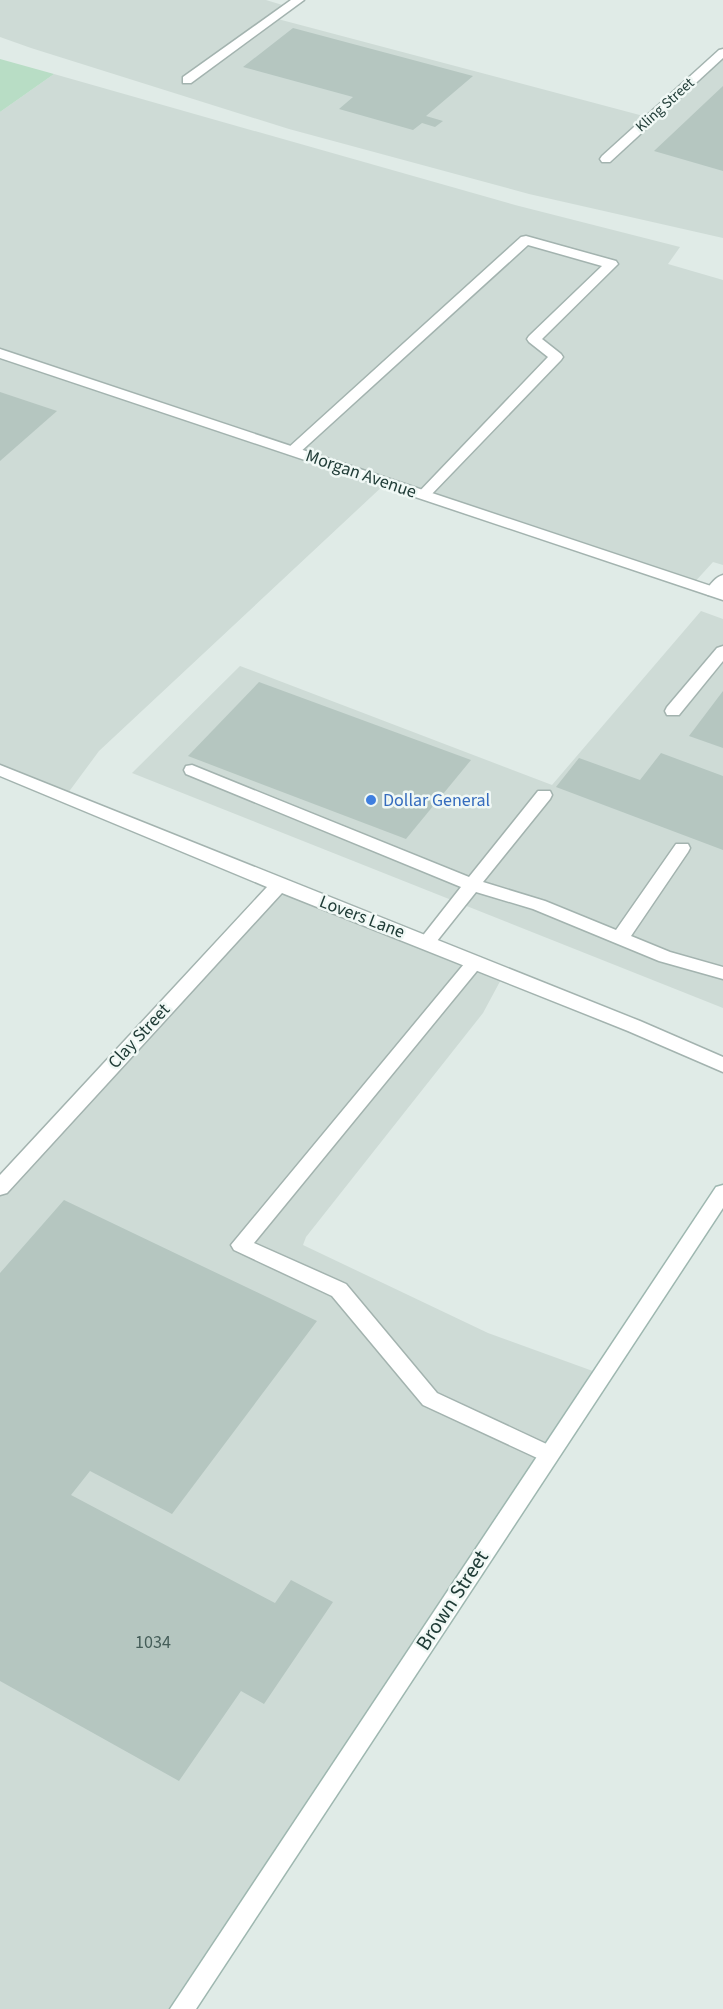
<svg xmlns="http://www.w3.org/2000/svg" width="723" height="2009" viewBox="0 0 723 2009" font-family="'Source Sans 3',sans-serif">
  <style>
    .built { fill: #cedbd6 }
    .green { fill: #b8ddc5 }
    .building { fill: #b5c6c0 }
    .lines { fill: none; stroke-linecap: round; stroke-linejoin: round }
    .service-casing { stroke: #a3b3af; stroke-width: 3 }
    .minor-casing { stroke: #a3b3af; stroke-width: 3 }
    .tertiary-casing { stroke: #a3b3af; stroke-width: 3 }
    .secondary-casing { stroke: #9eb7b0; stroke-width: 3 }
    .service { fill: #fff; fill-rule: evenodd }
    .minor { fill: #fff; fill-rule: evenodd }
    .tertiary { fill: #fff; fill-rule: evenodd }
    .secondary { fill: #fff; fill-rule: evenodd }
    .shop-dot { fill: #3f7fe0; stroke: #f0f8f5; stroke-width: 2 }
    .labels { text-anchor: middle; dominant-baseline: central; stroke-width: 5; stroke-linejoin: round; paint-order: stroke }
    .far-street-label { font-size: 15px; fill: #203c37; stroke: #f0f8f5 }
    .street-label { font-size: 18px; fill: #203c37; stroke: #f0f8f5 }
    .shop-label { font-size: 18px; fill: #366cbe; stroke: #f0f8f5; text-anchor: start }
    .near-number-label { font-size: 18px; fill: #455e59 }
    .near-street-label { font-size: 21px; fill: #203c37; stroke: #f0f8f5 }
  </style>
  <rect width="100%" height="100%" fill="#e0ebe7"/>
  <g class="built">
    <polygon points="0,0 266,0 289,7 274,18 651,118 723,55 723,238 529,194 289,129 31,48 0,37"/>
    <polygon points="54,74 515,205 680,247 668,264 723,280 723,565 713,562 692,585 386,483 99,751 65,797 0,771 0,112"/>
    <polygon points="701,611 723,619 723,1008 132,773 240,666 552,785"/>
    <polygon points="279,885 504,974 483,1013 306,1237 303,1245 488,1333 601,1374 182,2009 0,2009 0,1188"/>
  </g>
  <polygon class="green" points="0,59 54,74 0,112"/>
  <g class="building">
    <polygon points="293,28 473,76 426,116 443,121 435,127 422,123 413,130 339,109 353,97 243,67"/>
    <polygon points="723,86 723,171 654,151"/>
    <polygon points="0,392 57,411 0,461"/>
    <polygon points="259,682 471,760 406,839 188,756"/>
    <polygon points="723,691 723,748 689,736"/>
    <polygon points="661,753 723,776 723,850 556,787 579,758 640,780"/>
    <polygon points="64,1200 317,1321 172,1514 90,1471 71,1495 275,1603 291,1580 333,1602 264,1704 241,1691 179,1781 0,1681 0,1273"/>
  </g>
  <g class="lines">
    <g class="service-casing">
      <g id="service">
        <polygon points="526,236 616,261 618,264 542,339 561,354 563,357 561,360 428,498 423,499 416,495 548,357 529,342 527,339 529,336 602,266 528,245 298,454 288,454 286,451 288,448 521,237"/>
        <path d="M723 575V590L718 595H708L705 592C710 585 715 577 723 575Z"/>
        <polygon points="723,646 723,661 679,715 667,715 665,711 667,707 717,648"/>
        <polygon points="192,765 469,877 538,791 550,791 552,795 550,799 483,882 545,901 616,930 676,844 688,844 690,848 688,852 631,936 670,952 723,967 723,979 659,961 533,909 476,892 433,946 427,948 421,946 418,942 421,938 461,887 186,774 184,770 186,766"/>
        <polygon points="475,956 481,958 484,962 481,966 254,1243 346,1284 437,1393 555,1448 559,1454 555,1460 548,1463 423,1405 332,1296 234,1250 231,1245 469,958"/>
      </g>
    </g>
    <g class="minor-casing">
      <g id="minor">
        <polygon points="291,0 304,0 191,83 183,83 183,77"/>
        <polygon points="723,49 723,58 610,162 602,162 600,159 602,156 719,50"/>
        <polygon points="0,765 640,1021 723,1057 723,1072 628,1031 282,893 7,1193 0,1195 0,1175 267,887 0,776"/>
      </g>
    </g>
    <g class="tertiary-casing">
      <polygon id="tertiary" points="0,349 723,590 723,600 0,358"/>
    </g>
    <g class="secondary-casing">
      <polygon id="secondary" points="723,1185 723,1208 196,2009 170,2009 716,1187"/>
    </g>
    <use href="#service" class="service"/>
    <use href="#minor" class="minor"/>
    <use href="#tertiary" class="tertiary"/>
    <use href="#secondary" class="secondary"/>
  </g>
  <circle class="shop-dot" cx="371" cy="800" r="6"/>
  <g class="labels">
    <g class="far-street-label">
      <text transform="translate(665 105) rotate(-42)">Kling Street</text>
    </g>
    <g class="street-label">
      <text transform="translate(361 474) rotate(19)">Morgan Avenue</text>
      <text transform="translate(362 917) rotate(21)">Lovers Lane</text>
      <text transform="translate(139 1036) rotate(-47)">Clay Street</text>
    </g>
    <g class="shop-label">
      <text x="383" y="800">Dollar General</text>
    </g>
    <g class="near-number-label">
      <text x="153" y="1642">1034</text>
    </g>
    <g class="near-street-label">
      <text transform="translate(452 1600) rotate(-57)">Brown Street</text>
    </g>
  </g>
</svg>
